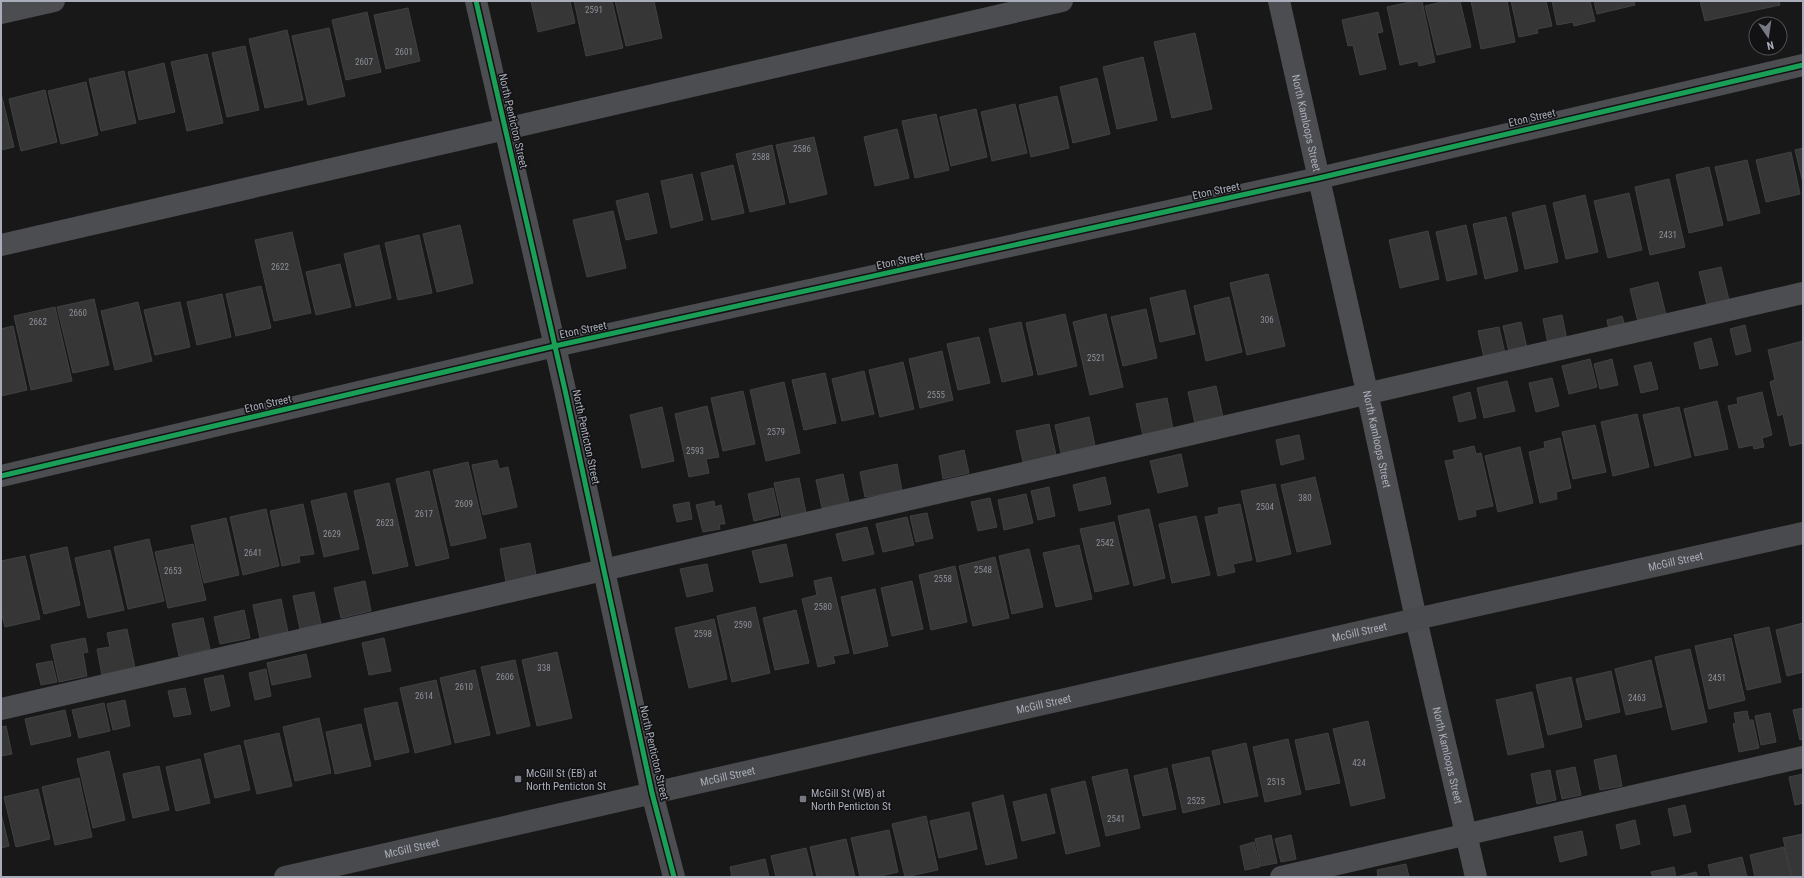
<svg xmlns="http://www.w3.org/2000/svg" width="1804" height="878" viewBox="0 0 1804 878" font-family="'Roboto Condensed',sans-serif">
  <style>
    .building { fill: #363637; stroke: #404144 }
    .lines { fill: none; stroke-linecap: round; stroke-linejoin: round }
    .minor { stroke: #4c4d51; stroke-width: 22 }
    .major { stroke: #494a4d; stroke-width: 22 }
    .cycleway-casing { stroke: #121214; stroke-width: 8 }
    .cycleway { stroke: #1a9f57; stroke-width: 5 }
    .poi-dot { fill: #767981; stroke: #121214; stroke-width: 1.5 }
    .labels { text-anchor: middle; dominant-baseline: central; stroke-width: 3; stroke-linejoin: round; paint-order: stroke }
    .number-label { font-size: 9px; fill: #8c8f98 }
    .street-label { font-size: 11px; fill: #a9adb9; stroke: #121214 }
    .poi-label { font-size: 11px; fill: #a9adb9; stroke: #121214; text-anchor: start }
  </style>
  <rect width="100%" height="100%" fill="#181818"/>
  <g class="building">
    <polygon points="531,1 570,1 575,23 538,32"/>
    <polygon points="574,1 612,1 623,48 586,56"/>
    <polygon points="615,1 654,1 662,38 626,46"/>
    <polygon points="1415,1 1422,1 1435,62 1419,66 1418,61 1400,65 1387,7"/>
    <polygon points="1446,1 1460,1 1471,47 1437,55 1425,6"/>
    <polygon points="1471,1 1507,1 1515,42 1481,49"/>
    <polygon points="1511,1 1546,1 1552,26 1537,29 1538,33 1519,37"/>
    <polygon points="1552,1 1590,1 1595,21 1574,26 1573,22 1557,25"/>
    <polygon points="1594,1 1634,1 1635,5 1597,14"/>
    <polygon points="1700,1 1779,1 1780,5 1705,21"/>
    <polygon points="408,8 420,61 386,69 374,15"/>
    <polygon points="367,12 381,72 346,80 332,20"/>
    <polygon points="1378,12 1383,32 1377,33 1386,69 1360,75 1353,45 1348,46 1342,20"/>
    <polygon points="329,28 345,96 308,105 292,36"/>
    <polygon points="287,30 303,100 265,108 249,39"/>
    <polygon points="1195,33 1212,109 1172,118 1154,42"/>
    <polygon points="245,46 259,110 227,117 212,53"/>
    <polygon points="207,54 223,123 187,131 171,62"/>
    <polygon points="1143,57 1157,120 1117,129 1103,67"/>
    <polygon points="164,63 175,112 139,120 128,72"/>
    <polygon points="124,71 136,123 101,131 89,79"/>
    <polygon points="1097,78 1110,134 1073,143 1060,87"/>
    <polygon points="86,82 98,135 61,144 48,91"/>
    <polygon points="45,90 57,142 21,151 9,99"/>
    <polygon points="1,93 14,147 1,150"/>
    <polygon points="1057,96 1069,148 1031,157 1019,105"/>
    <polygon points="1015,104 1027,153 992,161 981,112"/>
    <polygon points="976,109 987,157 951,166 940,117"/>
    <polygon points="936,114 949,170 915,178 902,121"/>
    <polygon points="897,129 909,178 875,186 864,137"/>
    <polygon points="814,137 827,194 790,203 776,145"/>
    <polygon points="772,145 785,204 750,212 736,154"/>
    <polygon points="1803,148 1803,183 1795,150"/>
    <polygon points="1791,152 1800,194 1766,202 1756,160"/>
    <polygon points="1747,160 1760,213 1728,221 1715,167"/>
    <polygon points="733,165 744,213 712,220 701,173"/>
    <polygon points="1709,167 1723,225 1689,233 1676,175"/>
    <polygon points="692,174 703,220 671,228 661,181"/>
    <polygon points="1669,179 1685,247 1650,255 1635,187"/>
    <polygon points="648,193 657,233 626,240 616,201"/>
    <polygon points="1629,193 1642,250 1608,258 1594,201"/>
    <polygon points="1585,195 1598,252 1566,259 1553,203"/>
    <polygon points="1545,205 1558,262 1525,269 1512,213"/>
    <polygon points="613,211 626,268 587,277 573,220"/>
    <polygon points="1506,217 1518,271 1485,279 1473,224"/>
    <polygon points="460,225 473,283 437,292 423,234"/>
    <polygon points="1466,225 1477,274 1447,281 1436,232"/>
    <polygon points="1428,231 1439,279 1400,288 1389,240"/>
    <polygon points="292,232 311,313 274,321 255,240"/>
    <polygon points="419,235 432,293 398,300 385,243"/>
    <polygon points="379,245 391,298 356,306 344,254"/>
    <polygon points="340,264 351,307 316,315 306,272"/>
    <polygon points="1721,267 1729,300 1707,305 1699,272"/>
    <polygon points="1268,274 1285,346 1247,355 1230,283"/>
    <polygon points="1658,282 1666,315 1638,322 1630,289"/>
    <polygon points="261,286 271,328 236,336 226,294"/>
    <polygon points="1185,290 1195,334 1160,342 1150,298"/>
    <polygon points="222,294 231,337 197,345 187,302"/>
    <polygon points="1229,297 1242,352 1206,361 1194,306"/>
    <polygon points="94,299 109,365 73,373 57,307"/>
    <polygon points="138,302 152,361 115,370 101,311"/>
    <polygon points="180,302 190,347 155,355 144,310"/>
    <polygon points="55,307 72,381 31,390 14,316"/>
    <polygon points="1146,309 1157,358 1123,366 1111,317"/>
    <polygon points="1065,314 1077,366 1038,375 1026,323"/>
    <polygon points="1106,314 1123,387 1090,395 1073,322"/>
    <polygon points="1562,315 1567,340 1548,344 1543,319"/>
    <polygon points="1622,316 1625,326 1609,330 1607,320"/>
    <polygon points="1021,322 1033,375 1002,382 989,329"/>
    <polygon points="1521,322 1527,348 1509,352 1503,326"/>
    <polygon points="1745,325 1751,351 1736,355 1730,329"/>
    <polygon points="13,326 27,390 1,396 1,329"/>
    <polygon points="1499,327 1505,353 1484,358 1478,331"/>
    <polygon points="979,337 990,383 958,390 947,344"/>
    <polygon points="1711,338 1718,365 1700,369 1694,343"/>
    <polygon points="1803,341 1803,443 1790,446 1783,414 1778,416 1770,382 1775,380 1768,350"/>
    <polygon points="942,351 953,400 920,408 909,359"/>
    <polygon points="1590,359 1597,387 1569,394 1562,366"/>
    <polygon points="1612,359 1618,385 1600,389 1594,364"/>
    <polygon points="903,362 914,409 880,417 869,370"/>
    <polygon points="1651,362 1658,389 1641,393 1634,366"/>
    <polygon points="864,371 874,414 842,421 832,379"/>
    <polygon points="825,373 836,423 804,430 792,380"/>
    <polygon points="1552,378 1559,406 1536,412 1529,383"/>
    <polygon points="1507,381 1515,411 1484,418 1477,388"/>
    <polygon points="784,382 800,453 766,461 750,390"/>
    <polygon points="1216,386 1223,417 1195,423 1188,392"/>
    <polygon points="743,391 755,444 723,451 711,398"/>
    <polygon points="1470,392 1476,418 1459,422 1453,397"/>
    <polygon points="1762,392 1772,435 1762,438 1764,447 1754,449 1753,445 1739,448 1728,406 1738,404 1737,398"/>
    <polygon points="1167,398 1173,429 1143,436 1136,404"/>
    <polygon points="1717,401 1728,449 1695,456 1684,409"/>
    <polygon points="707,406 719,457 706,459 709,473 689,477 675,414"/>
    <polygon points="662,407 674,461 642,468 630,415"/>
    <polygon points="1679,407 1691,457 1655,466 1643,415"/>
    <polygon points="1637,414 1649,467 1613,476 1601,422"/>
    <polygon points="1089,417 1095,446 1061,453 1055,425"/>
    <polygon points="1049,424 1056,455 1023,462 1016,431"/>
    <polygon points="1595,425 1606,472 1573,479 1562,432"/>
    <polygon points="1299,435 1304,459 1281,465 1276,440"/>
    <polygon points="1560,438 1571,488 1556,492 1557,499 1540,503 1529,452 1545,448 1544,442"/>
    <polygon points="1474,446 1476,454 1481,453 1493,506 1475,510 1476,516 1459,520 1445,461 1455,459 1453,451"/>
    <polygon points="1520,447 1533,503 1498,512 1485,456"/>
    <polygon points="964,450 969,473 943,479 939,456"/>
    <polygon points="1181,454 1188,486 1158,493 1150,461"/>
    <polygon points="497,460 499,469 508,467 517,507 483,515 472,465"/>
    <polygon points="468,462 486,538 451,546 433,470"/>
    <polygon points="897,464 902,491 865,497 860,472"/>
    <polygon points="429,471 449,558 416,566 396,479"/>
    <polygon points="843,474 849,502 822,508 816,480"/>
    <polygon points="1105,477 1111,504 1079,511 1073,485"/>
    <polygon points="1315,477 1331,544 1297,552 1281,485"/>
    <polygon points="799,478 806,513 782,518 774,483"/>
    <polygon points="389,483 408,566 373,574 354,491"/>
    <polygon points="1275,484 1291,554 1257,562 1241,491"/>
    <polygon points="1049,487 1055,516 1038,520 1031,491"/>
    <polygon points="773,488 779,515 754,521 748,494"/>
    <polygon points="346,493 359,549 324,557 311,501"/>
    <polygon points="1026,494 1033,523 1004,530 998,500"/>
    <polygon points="990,498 997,527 978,531 971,502"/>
    <polygon points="714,501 715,507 721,505 725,524 719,524 720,529 703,532 696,505"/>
    <polygon points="689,502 692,519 677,522 673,505"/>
    <polygon points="303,504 314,554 299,556 300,562 282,566 270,511"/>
    <polygon points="1240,504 1252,560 1233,564 1235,572 1218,576 1205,517 1219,514 1218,508"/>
    <polygon points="266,509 279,566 243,575 230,517"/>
    <polygon points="1149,509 1165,578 1134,586 1118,516"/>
    <polygon points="927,513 933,538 916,542 910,516"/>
    <polygon points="1196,516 1210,575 1172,583 1159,524"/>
    <polygon points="907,517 914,545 883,552 876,524"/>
    <polygon points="226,518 239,575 204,583 191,526"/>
    <polygon points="1114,522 1129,584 1095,592 1080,529"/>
    <polygon points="867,527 874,554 843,561 836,534"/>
    <polygon points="149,539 164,601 128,609 114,547"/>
    <polygon points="530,543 536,575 506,582 500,549"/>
    <polygon points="193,544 206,600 168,608 155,552"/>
    <polygon points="786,544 793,576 760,583 752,551"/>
    <polygon points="1079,545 1092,599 1056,607 1043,553"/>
    <polygon points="67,547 80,605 44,614 30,555"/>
    <polygon points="1029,549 1043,607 1012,614 999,556"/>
    <polygon points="110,550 124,610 88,618 75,558"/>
    <polygon points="25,556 40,619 5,627 1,611 1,561"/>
    <polygon points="995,557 1009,618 973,626 959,566"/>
    <polygon points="707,564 713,591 687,597 680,569"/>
    <polygon points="955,566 967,622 931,630 919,575"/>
    <polygon points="831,577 849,653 833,656 835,663 818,667 802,599 817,595 814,581"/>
    <polygon points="365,581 371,611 341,618 334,588"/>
    <polygon points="912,581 923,629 892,636 881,588"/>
    <polygon points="875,589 888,646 854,654 841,597"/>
    <polygon points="314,592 321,624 300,629 293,596"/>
    <polygon points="281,599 288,632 260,638 253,605"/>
    <polygon points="755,607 770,673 732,682 717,616"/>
    <polygon points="244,610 250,638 220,644 214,617"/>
    <polygon points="796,610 809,663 775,670 763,618"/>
    <polygon points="203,618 210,649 179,656 172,624"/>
    <polygon points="714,619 727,679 689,688 675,628"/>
    <polygon points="1803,623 1803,672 1787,676 1776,630"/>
    <polygon points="1769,627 1781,682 1747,690 1734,635"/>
    <polygon points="127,629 135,668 102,675 97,649 110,647 107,633"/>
    <polygon points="85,638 88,652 83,653 87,676 59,682 51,645"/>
    <polygon points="384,638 391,671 369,675 362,643"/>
    <polygon points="1731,638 1745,700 1709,709 1695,646"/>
    <polygon points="1690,649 1707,722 1672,730 1655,657"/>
    <polygon points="557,652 572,718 537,726 522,660"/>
    <polygon points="306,654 311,677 272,685 267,663"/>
    <polygon points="515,660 530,726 497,734 481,667"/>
    <polygon points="1651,660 1662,707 1626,715 1615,669"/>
    <polygon points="52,661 57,682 41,685 36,664"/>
    <polygon points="266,669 271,696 255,700 249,673"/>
    <polygon points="475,670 490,735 455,743 440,678"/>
    <polygon points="1611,671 1620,712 1586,720 1576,679"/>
    <polygon points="223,675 230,706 211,711 204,679"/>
    <polygon points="1571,677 1582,727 1548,735 1536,685"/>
    <polygon points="436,680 451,744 415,753 400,688"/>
    <polygon points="185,688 191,714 174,717 168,691"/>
    <polygon points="1532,692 1544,747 1508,755 1496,700"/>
    <polygon points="125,700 130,726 113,730 107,704"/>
    <polygon points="397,702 409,752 375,760 364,709"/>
    <polygon points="104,703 110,731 79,738 72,710"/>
    <polygon points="1803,708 1803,739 1800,740 1793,710"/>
    <polygon points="65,710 71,736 31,745 25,719"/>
    <polygon points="1747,711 1749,720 1753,720 1759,748 1739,752 1733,724 1736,723 1734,713"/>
    <polygon points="1770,713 1776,742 1761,745 1755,716"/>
    <polygon points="319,718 331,773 295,781 283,727"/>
    <polygon points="1368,721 1385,798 1351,806 1333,729"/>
    <polygon points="361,724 371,766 335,774 326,732"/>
    <polygon points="6,726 12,754 1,756 1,727"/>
    <polygon points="279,733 292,786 257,794 244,741"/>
    <polygon points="1328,733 1340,783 1306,790 1295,740"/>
    <polygon points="1288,739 1301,794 1265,802 1253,747"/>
    <polygon points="1246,743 1258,796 1224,803 1212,751"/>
    <polygon points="240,745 250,790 215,798 204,754"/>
    <polygon points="109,751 125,820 93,828 77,759"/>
    <polygon points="1616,755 1622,786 1600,790 1594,760"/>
    <polygon points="1209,757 1220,804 1183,813 1172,765"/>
    <polygon points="200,759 210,803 176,811 166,767"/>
    <polygon points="159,766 169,810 133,818 123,774"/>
    <polygon points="1575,767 1581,795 1562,799 1556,771"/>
    <polygon points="1167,768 1176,809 1143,816 1134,776"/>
    <polygon points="1127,769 1140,828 1106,836 1092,777"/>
    <polygon points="1550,770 1556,800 1537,804 1531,774"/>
    <polygon points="1803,774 1803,803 1795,805 1789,777"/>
    <polygon points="79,778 92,837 55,845 42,787"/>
    <polygon points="1085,781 1100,846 1066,854 1051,789"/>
    <polygon points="38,789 50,839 16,847 4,797"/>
    <polygon points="1046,794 1055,833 1022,841 1013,802"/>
    <polygon points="1003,795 1017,858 986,865 972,803"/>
    <polygon points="1685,805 1691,832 1674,836 1668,809"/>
    <polygon points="969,812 977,849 939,858 930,821"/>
    <polygon points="1,813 9,846 1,848"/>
    <polygon points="926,816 938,870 905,877 892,824"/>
    <polygon points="1635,820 1640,844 1621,849 1616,825"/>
    <polygon points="889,830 898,872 877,877 860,877 851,838"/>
    <polygon points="1582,831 1587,855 1560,862 1554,837"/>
    <polygon points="1803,834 1803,877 1792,877 1783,838"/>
    <polygon points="1271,835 1277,863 1261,866 1255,839"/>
    <polygon points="1291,835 1296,859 1281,862 1275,839"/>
    <polygon points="846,839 855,877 817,877 810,847"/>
    <polygon points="1254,842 1260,867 1245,870 1240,846"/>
    <polygon points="1784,847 1791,877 1755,877 1750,855"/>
    <polygon points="806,848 813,877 776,877 771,856"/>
    <polygon points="1742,857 1747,877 1711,877 1708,865"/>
    <polygon points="765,859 769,877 732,877 730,867"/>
    <polygon points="1406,864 1409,877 1378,877 1377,870"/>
    <polygon points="1674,867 1676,877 1696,872 1698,877 1653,877 1651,872"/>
  </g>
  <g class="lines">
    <g class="minor">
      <polyline points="476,1 565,390 652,793 674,877"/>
      <path id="s1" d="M1279 1 1367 392 1416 619 1476 877"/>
      <polyline points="1,13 54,1"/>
      <polyline points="1,245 1062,1"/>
      <polyline points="1,476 555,346 1319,178 1803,65"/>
      <path d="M1 709C602 572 1202 430 1803 293"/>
      <polyline points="1281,877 1803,757"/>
    </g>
    <path class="major" id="s2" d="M285 877 1416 619 1803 533"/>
    <g class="cycleway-casing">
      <g id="cycleway">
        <polyline points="476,1 565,390 652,793 674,877"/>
        <polyline points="1,476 555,346 1319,178 1803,65"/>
      </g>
    </g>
    <use href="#cycleway" class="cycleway"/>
  </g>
  <g class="poi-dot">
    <rect x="514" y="775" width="8" height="8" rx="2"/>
    <rect x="799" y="795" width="8" height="8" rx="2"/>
  </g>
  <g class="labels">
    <g class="number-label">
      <text x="594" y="10">2591</text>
      <text x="404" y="52">2601</text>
      <text x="364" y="62">2607</text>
      <text x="802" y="149">2586</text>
      <text x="761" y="157">2588</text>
      <text x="1668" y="235">2431</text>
      <text x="280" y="267">2622</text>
      <text x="78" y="313">2660</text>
      <text x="1267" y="320">306</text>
      <text x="38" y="322">2662</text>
      <text x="1096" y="358">2521</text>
      <text x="936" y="395">2555</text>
      <text x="776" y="432">2579</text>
      <text x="695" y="451">2593</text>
      <text x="1305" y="498">380</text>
      <text x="464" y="504">2609</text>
      <text x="1265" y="507">2504</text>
      <text x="424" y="514">2617</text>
      <text x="385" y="523">2623</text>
      <text x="332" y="534">2629</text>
      <text x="1105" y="543">2542</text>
      <text x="253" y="553">2641</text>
      <text x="983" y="570">2548</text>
      <text x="173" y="571">2653</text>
      <text x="943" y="579">2558</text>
      <text x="823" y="607">2580</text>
      <text x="743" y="625">2590</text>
      <text x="703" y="634">2598</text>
      <text x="544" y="668">338</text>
      <text x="505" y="677">2606</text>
      <text x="1717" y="678">2451</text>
      <text x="464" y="687">2610</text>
      <text x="424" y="696">2614</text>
      <text x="1637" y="698">2463</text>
      <text x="1359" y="763">424</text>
      <text x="1276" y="782">2515</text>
      <text x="1196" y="801">2525</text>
      <text x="1116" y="819">2541</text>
    </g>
    <g class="street-label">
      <text transform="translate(1532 118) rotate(-13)">Eton Street</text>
      <text transform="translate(513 121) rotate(77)">North Penticton Street</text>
      <text stroke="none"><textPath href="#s1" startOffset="125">North Kamloops Street</textPath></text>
      <text transform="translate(1216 191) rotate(-12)">Eton Street</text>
      <text transform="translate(900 261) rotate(-12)">Eton Street</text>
      <text transform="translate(583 330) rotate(-12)">Eton Street</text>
      <text transform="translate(268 404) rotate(-13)">Eton Street</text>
      <text transform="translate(586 437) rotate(78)">North Penticton Street</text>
      <text stroke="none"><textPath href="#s1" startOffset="449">North Kamloops Street</textPath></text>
      <text stroke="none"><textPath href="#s2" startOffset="1426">McGill Street</textPath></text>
      <text stroke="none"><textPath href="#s2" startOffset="1102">McGill Street</textPath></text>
      <text stroke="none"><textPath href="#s2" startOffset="778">McGill Street</textPath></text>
      <text transform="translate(654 753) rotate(77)">North Penticton Street</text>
      <text stroke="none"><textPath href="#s1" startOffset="773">North Kamloops Street</textPath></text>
      <text stroke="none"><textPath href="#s2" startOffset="454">McGill Street</textPath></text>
      <text stroke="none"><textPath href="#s2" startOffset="130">McGill Street</textPath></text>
    </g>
    <g class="poi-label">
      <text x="526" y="773">McGill St (EB) at<tspan x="526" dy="13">North Penticton St</tspan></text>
      <text x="811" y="793">McGill St (WB) at<tspan x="811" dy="13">North Penticton St</tspan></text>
    </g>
  </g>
  <rect width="1804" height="878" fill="none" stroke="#a9adb9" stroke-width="4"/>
  <g transform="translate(1768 36) rotate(167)"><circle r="19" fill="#121214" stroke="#4e5056"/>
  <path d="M0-3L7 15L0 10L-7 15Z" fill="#767981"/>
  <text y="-6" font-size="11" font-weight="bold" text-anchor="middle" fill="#a9adb9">N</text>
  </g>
</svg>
